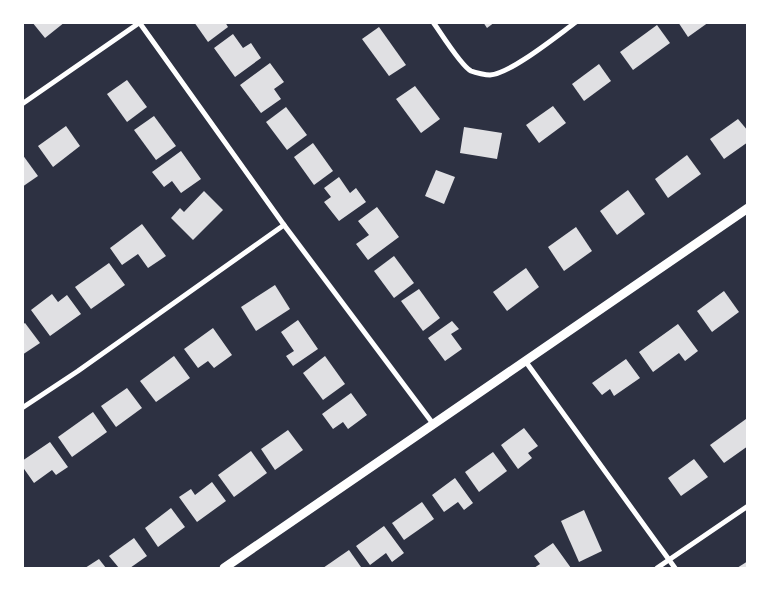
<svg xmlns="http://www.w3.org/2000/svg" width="770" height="591" viewBox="0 0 770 591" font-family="'Varela Round',sans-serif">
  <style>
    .building { fill: #e0e0e3 }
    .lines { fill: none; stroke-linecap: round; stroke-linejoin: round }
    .minor { stroke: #fff; stroke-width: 5 }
    .tertiary { stroke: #fff; stroke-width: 9 }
  </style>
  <rect width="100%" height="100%" fill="#2d3142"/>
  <g class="building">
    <polygon points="32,22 65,22 45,38"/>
    <polygon points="194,22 225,22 228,27 208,42"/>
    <polygon points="483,22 495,22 487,28"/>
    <polygon points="678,22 709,22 688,37"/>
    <polygon points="657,25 670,43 633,70 620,52"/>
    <polygon points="379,27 406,65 389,76 362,39"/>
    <polygon points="233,34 243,48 251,43 261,58 235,77 214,48"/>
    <polygon points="270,63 284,82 274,89 281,99 261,113 240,85"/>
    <polygon points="599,64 611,81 584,101 572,84"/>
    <polygon points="127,80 147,107 127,122 107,94"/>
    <polygon points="415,86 440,119 421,133 396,99"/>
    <polygon points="553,106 566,123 539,143 526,125"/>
    <polygon points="286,107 307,135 287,150 266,122"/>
    <polygon points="154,116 176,146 156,160 134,130"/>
    <polygon points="738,119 748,131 748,142 724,159 710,139"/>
    <polygon points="66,126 80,146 53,167 38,146"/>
    <polygon points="464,127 502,133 497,159 460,153"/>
    <polygon points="313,143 333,171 314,185 294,157"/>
    <polygon points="181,151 201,179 181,193 172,181 164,187 152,172"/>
    <polygon points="22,154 38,176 22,187"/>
    <polygon points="687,155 701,174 668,198 655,179"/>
    <polygon points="436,170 455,177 444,204 425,196"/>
    <polygon points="339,177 350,193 356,188 366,202 339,221 324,202 331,197 324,188"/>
    <polygon points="628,190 645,214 617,235 600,211"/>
    <polygon points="204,191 223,210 193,240 171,218 180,208 184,212"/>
    <polygon points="377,207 399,237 368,260 356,244 369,235 358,221"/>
    <polygon points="142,224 166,256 148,268 138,254 122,265 110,248"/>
    <polygon points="576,227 592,251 564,271 548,247"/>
    <polygon points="394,256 414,283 394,298 374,271"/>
    <polygon points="109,263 125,285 91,309 75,287"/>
    <polygon points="526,268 539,287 507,311 493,292"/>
    <polygon points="275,285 290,309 256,331 241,307"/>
    <polygon points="419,289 440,318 423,331 401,301"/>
    <polygon points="724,291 739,312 712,332 697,311"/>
    <polygon points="52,294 58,302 67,295 81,314 50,336 31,310"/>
    <polygon points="298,320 318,349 293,366 286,356 294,351 281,332"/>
    <polygon points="452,321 459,329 451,334 462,349 445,361 428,338"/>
    <polygon points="25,323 40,343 22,355 22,325"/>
    <polygon points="678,324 698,351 685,361 679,353 653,372 639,352"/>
    <polygon points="213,328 232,355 214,368 208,361 198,368 184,349"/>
    <polygon points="174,356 190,378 156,402 140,381"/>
    <polygon points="325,356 345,384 323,400 303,373"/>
    <polygon points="626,359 640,378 614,396 610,389 602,395 592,383"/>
    <polygon points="127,388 142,408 116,427 101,406"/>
    <polygon points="351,393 367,415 348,429 343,422 333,429 322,414"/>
    <polygon points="93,412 107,432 72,457 58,437"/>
    <polygon points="746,419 748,422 748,446 724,463 710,445"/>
    <polygon points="524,428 538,446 528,453 532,458 518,469 501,445"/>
    <polygon points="288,430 303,450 275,470 261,449"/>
    <polygon points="50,442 68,467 56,475 52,470 34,483 22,466 22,461"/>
    <polygon points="251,451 267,473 234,497 218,475"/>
    <polygon points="493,452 507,471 479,492 465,472"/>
    <polygon points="694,459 708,477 681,496 668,478"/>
    <polygon points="455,478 473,503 464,510 458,502 444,512 432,495"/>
    <polygon points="212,482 226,501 197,522 179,497 191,489 195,495"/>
    <polygon points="422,502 434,519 404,540 392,523"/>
    <polygon points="171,508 185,527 158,547 145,528"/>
    <polygon points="584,510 602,551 579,562 561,521"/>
    <polygon points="384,526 404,553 392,562 386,553 370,565 356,546"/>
    <polygon points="134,538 147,556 130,568 119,568 109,556"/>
    <polygon points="553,543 571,568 534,568 540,564 534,556"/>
    <polygon points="349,550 361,567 323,568"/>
    <polygon points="99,559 106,568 85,568"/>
    <polygon points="748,561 748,568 737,568"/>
  </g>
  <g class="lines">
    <g class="minor">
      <polyline points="139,22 284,225 434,425"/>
      <path d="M433 22C441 33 461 66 471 71 476 73 486 75 490 75 510 74 558 35 576 22"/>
      <polyline points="22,104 139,23"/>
      <polyline points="526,362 675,568"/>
      <polyline points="22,408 78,371 284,225"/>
      <polyline points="657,568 748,506"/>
    </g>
    <polyline class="tertiary" points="224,568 748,208"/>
  </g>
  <rect width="770" height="591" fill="none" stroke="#ffffff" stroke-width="48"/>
</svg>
